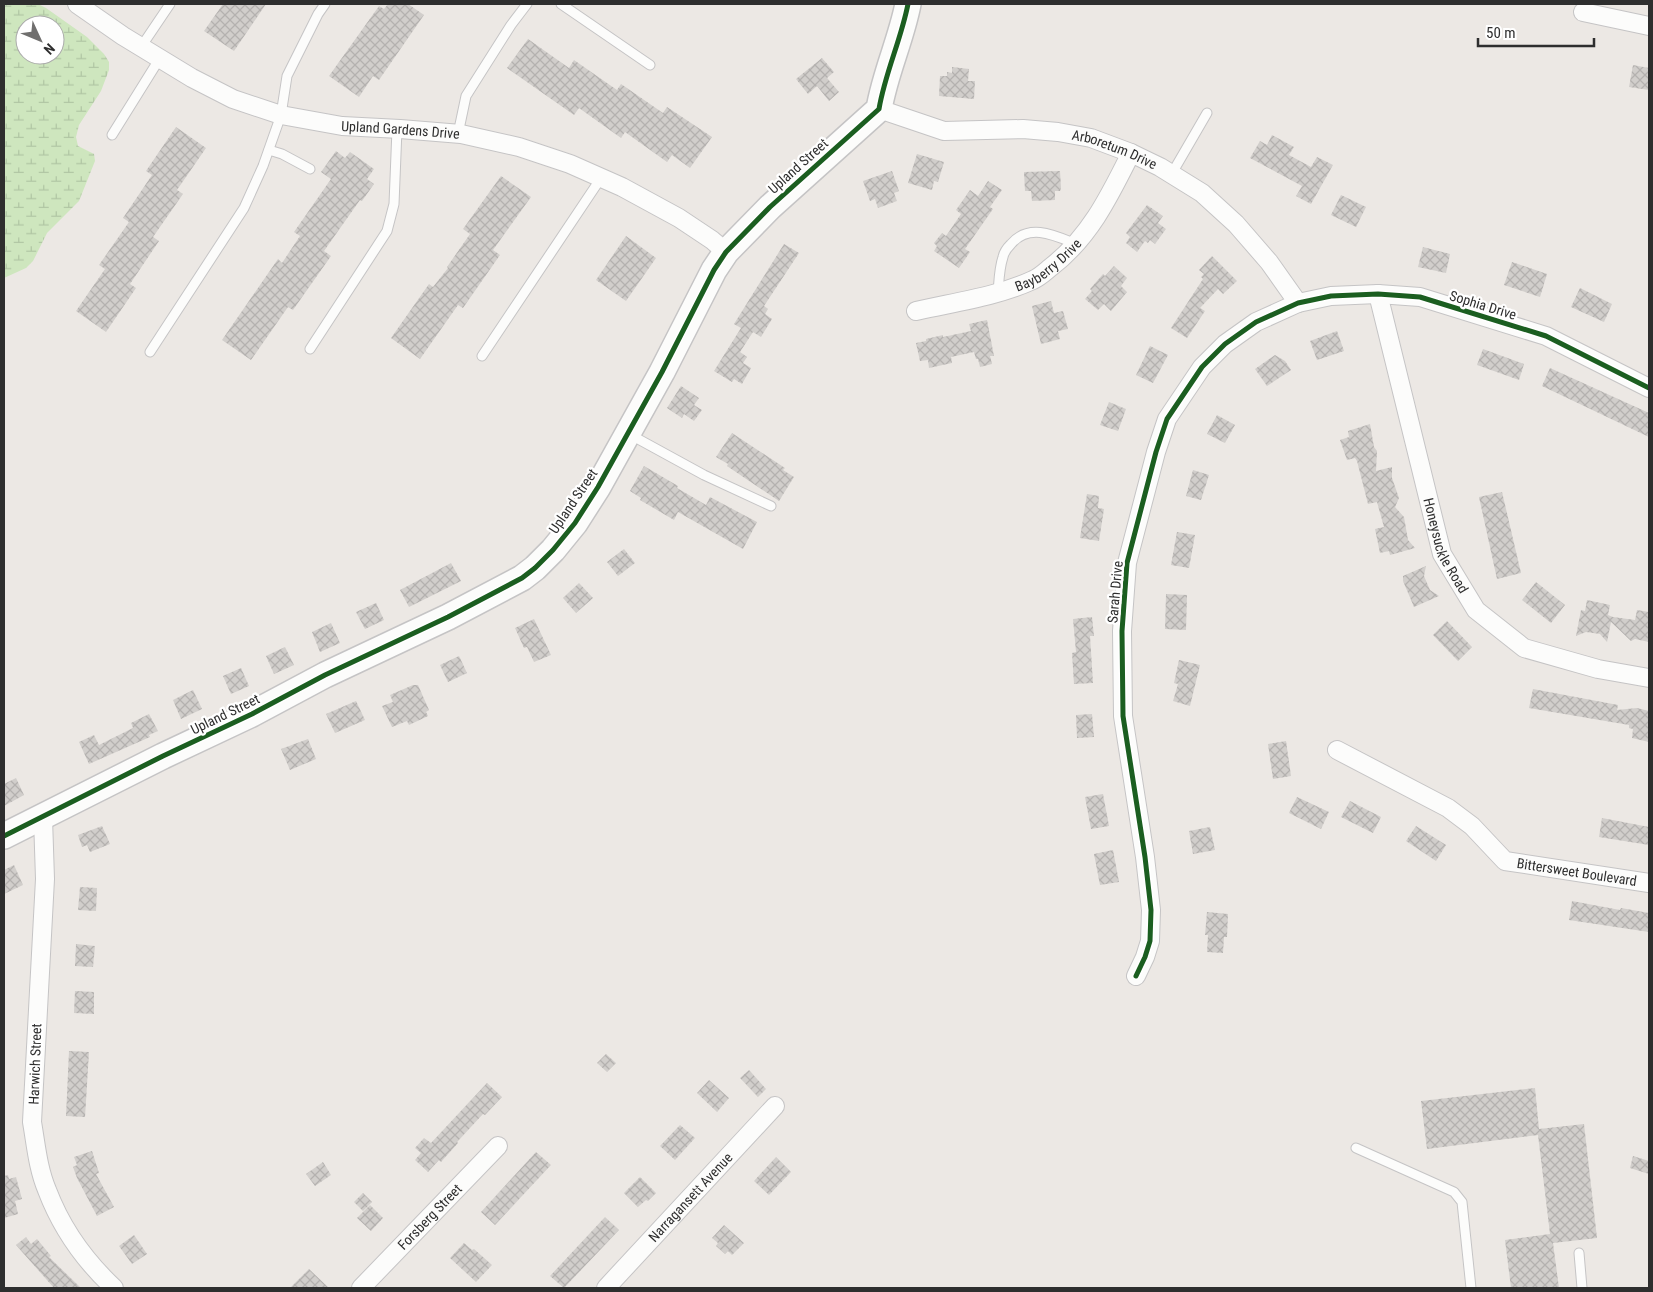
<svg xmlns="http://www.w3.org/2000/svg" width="1653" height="1292" viewBox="0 0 1653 1292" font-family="'Roboto Condensed',sans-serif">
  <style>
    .wetland { fill: url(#wetland-marsh); fill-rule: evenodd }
    .building { fill: url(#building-cross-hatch) }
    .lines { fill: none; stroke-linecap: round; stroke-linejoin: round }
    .lane-casing { stroke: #c5c4c5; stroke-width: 11 }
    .street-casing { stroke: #c5c4c5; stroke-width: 20 }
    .secondary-casing { stroke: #c5c4c5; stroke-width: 28 }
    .lane { stroke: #fcfcfb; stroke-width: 9 }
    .street { stroke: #fcfcfb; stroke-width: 18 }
    .secondary { stroke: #fcfcfb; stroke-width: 25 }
    .cycleway-casing { stroke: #fff; stroke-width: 8 }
    .cycleway { stroke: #1b5e20; stroke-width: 5 }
    .labels { text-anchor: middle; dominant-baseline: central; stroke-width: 4.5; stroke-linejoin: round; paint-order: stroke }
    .street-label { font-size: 14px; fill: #2e2e2e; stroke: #fff }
  </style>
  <defs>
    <pattern id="wetland-marsh" width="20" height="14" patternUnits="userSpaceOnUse" patternTransform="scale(1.25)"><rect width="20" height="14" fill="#cee6be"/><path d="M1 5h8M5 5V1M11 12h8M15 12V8" fill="none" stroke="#b1c6a4"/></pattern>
    <pattern id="building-cross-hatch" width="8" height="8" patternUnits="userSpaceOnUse" patternTransform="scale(1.25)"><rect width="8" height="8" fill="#d1cecb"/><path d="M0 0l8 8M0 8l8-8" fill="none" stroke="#b4b1af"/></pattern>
  </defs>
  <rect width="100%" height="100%" fill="#ece8e4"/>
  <path class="wetland" d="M4 4H38L46 8 87 37 104 54 109 62V70L101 91 79 125 76 137 78 146 94 154 95 161 79 201 47 233 33 261 26 268 4 278ZM25 25H55V55H25Z"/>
  <g class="building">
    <polygon points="223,4 266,4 234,51 204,31"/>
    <polygon points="388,4 408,4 424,15 379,80 373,76 359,97 329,76 379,6 384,9"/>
    <polygon points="528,39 569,68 574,60 617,90 621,84 663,113 667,107 712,137 690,168 672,155 667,162 625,132 621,138 579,108 574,115 507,68"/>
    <polygon points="822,58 834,72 827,78 839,92 829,101 817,86 808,94 796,79"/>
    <polygon points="1633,65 1649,68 1649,90 1629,87"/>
    <polygon points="952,67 969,69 968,81 975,81 974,99 939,96 940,76 947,76 947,72 952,73"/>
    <polygon points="176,127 206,148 177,190 183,194 153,237 159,241 130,284 136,288 106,332 76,311 105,269 99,265 129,222 123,218 152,175 146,171"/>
    <polygon points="1272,135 1294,147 1289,155 1311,167 1317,157 1333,165 1311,204 1296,196 1302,186 1250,158 1260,141 1267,145"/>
    <polygon points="336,151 345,158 350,152 374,169 367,179 374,184 362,201 360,200 324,251 331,256 293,310 288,307 251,360 222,340 278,259 282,263 300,236 294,232 331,179 321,172"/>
    <polygon points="917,154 944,162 938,182 934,181 932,190 908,183"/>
    <polygon points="892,171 899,191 894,193 897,201 878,208 875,199 870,201 863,181"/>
    <polygon points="1060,171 1061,188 1060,191 1055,191 1055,200 1032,201 1031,191 1025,191 1024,172"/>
    <polygon points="501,176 531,197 493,250 500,255 463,308 458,305 420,359 391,338 429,284 433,287 448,268 447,267 470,234 463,229"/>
    <polygon points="988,181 1002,190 990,207 993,209 965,249 970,252 959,268 934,251 937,246 934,243 942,233 946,236 961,214 956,210 970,190 978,196"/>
    <polygon points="1341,195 1366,207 1356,227 1331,215"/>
    <polygon points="1147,205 1163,216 1158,223 1166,229 1155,244 1150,240 1148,243 1145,241 1137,252 1126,243 1130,237 1126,233"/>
    <polygon points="626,236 656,258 626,301 596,280"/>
    <polygon points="784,244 799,253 764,306 768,309 765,314 772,319 761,337 753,332 740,352 747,357 743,363 751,368 742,384 734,379 732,382 714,371 741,328 734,324"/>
    <polygon points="1423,247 1450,254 1446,273 1418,267"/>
    <polygon points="1212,256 1237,281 1223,294 1218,289 1200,308 1205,311 1187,338 1171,328 1203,279 1201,277 1204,274 1199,270"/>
    <polygon points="1512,262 1547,274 1540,297 1504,285"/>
    <polygon points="1114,266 1127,278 1121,286 1127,292 1111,311 1104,304 1098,310 1085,299 1092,291 1090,289 1103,274 1105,276"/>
    <polygon points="1580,288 1612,304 1604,322 1571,307"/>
    <polygon points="1051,301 1054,313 1063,311 1068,329 1058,331 1060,339 1041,344 1032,306"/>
    <polygon points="987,320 994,356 990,356 992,364 980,367 978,359 976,359 974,352 951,357 952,363 929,368 928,360 920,361 916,343 926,341 926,339 943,335 943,337 971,331 969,324"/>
    <polygon points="1337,331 1344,351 1317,360 1310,341"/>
    <polygon points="1150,346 1168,355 1153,383 1136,375"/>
    <polygon points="1483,349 1524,364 1519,380 1477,365"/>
    <polygon points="1275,355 1285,361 1291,370 1267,386 1255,369"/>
    <polygon points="1550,368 1649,413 1649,437 1542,386"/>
    <polygon points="681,386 699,398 694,405 702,410 694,421 684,414 682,418 667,408"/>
    <polygon points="1109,402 1126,409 1118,431 1100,425"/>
    <polygon points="1217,415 1235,425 1225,443 1207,434"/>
    <polygon points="1370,424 1374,447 1377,451 1376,471 1392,467 1392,478 1399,498 1395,507 1404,517 1408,540 1415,548 1390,555 1389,551 1380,553 1375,529 1384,527 1377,502 1368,504 1357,461 1355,458 1347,460 1340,440 1349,437 1348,431"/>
    <polygon points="732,433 785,468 783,470 794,477 779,501 727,466 728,464 716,457"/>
    <polygon points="644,466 678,486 677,488 706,505 710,497 757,522 743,549 678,512 674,520 640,500 641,498 630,491"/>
    <polygon points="1193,470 1209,475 1201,500 1186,496"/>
    <polygon points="1502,492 1521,573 1497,579 1479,497"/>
    <polygon points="1087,494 1099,496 1098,508 1104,509 1099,541 1080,538"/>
    <polygon points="1177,532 1195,535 1189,568 1171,565"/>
    <polygon points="624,549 635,563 618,576 607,562"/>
    <polygon points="451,563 461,581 409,607 400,590"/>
    <polygon points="1426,566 1424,576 1430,590 1439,596 1414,607 1403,581 1403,576"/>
    <polygon points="1536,582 1565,605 1551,623 1522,600"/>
    <polygon points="579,583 593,598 576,613 563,598"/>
    <polygon points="1166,594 1187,595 1186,630 1165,629"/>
    <polygon points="1587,600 1610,605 1608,615 1613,617 1635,620 1637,610 1649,612 1649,642 1635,639 1631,641 1611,622 1607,642 1600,634 1586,632 1576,636 1581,610 1585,611"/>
    <polygon points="376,603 384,620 365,629 356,612"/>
    <polygon points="1092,617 1094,636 1090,636 1093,683 1074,684 1072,653 1076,652 1073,619"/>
    <polygon points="534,619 551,655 534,662 527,647 524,648 515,628"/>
    <polygon points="1447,621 1472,647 1458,661 1433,635"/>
    <polygon points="331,623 340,643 320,652 312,632"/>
    <polygon points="285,647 294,665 274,674 266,656"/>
    <polygon points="459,656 467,673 448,682 440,665"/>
    <polygon points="1179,660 1200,665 1190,706 1173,701 1178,684 1174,683"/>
    <polygon points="241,668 249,686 231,694 223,676"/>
    <polygon points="413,685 418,685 429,710 426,712 428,716 409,725 407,721 392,727 382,706 393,702 390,695"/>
    <polygon points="1533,689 1618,705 1617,710 1637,708 1649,711 1649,742 1632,738 1633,729 1629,728 1629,725 1529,708"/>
    <polygon points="193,690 202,709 181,719 173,700"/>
    <polygon points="356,701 365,720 335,733 326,714"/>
    <polygon points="149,714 158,731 149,735 150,737 89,764 79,742 94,735 99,745 133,728 131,723"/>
    <polygon points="1092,714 1094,737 1077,738 1076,715"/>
    <polygon points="308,739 316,759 290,770 281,749"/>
    <polygon points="1286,741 1291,776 1273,779 1268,744"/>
    <polygon points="16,778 24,795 4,806 4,784"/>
    <polygon points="1103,794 1109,826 1091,829 1085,797"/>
    <polygon points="1297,797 1329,812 1321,829 1289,813"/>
    <polygon points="1350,801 1381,817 1373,833 1341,817"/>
    <polygon points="1602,818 1649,827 1649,845 1599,837"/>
    <polygon points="102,826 110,844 90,852 87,845 82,847 78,835"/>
    <polygon points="1416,826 1446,845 1436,861 1406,841"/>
    <polygon points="1210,827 1215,850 1193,854 1189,831"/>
    <polygon points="1113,850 1119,882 1100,885 1094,854"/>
    <polygon points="14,865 23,885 4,894 4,870"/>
    <polygon points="80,887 97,888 96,911 78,910"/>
    <polygon points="1572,901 1620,910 1621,908 1649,913 1649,932 1569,920"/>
    <polygon points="1207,912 1228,914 1227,937 1224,937 1223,953 1207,952 1208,935 1205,935"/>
    <polygon points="76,944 95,946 93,967 75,966"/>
    <polygon points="75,991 94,992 94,1014 74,1013"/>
    <polygon points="69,1051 89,1052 85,1117 66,1116"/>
    <polygon points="606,1054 616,1063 607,1072 597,1063"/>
    <polygon points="749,1070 766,1089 758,1097 740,1078"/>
    <polygon points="709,1080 729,1098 717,1112 697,1093"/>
    <polygon points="487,1083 502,1097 485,1115 483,1114 457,1142 458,1143 441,1162 439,1160 428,1172 415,1160 421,1153 415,1148 424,1138 431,1143"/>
    <polygon points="1535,1088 1539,1129 1584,1124 1597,1238 1553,1243 1559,1288 1511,1288 1505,1240 1550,1234 1538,1135 1427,1149 1421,1101"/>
    <polygon points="680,1125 695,1138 675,1160 660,1146"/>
    <polygon points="92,1151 99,1173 96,1174 114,1207 97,1216 77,1178 73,1167 77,1165 74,1157"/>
    <polygon points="536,1152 551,1165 495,1225 481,1212"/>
    <polygon points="1633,1156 1649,1161 1649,1174 1630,1168"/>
    <polygon points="776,1157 791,1172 769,1195 754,1181"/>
    <polygon points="323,1162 331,1175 315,1186 306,1174"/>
    <polygon points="8,1175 9,1179 16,1177 22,1199 15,1201 18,1214 4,1218 4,1176"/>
    <polygon points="640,1177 656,1193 648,1201 646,1200 638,1207 624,1193"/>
    <polygon points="363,1193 372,1202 363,1211 354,1202"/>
    <polygon points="370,1205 383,1218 371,1231 357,1218"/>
    <polygon points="605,1217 619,1230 564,1288 550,1276"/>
    <polygon points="724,1225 744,1243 732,1255 728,1251 725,1254 716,1246 718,1243 712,1238"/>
    <polygon points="134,1235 147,1254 132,1264 119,1246"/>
    <polygon points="26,1237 31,1244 37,1239 51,1256 49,1257 81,1288 54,1288 16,1245"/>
    <polygon points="464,1243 472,1250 474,1249 492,1265 476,1282 450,1258"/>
    <polygon points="309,1269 329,1288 290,1288"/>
  </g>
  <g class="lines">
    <g class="lane-casing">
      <g id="lane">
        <polyline points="561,4 650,65"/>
        <polyline points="141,47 170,4"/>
        <polyline points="458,134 466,96 511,25 527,4"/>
        <polyline points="112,135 160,58"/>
        <polyline points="269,150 282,154 310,169"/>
        <polyline points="1171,175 1207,113"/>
        <path d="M998 293C999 281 999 269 1003 257 1004 252 1007 248 1011 244 1029 223 1054 235 1076 244"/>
        <polyline points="310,349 387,231 394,204 397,129"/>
        <polyline points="150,352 244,208 263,166 281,115 287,76 318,14 325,4"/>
        <polyline points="482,356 601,178"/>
        <polyline points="629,434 704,475 771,506"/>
        <polyline points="1356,1148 1454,1192 1462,1202 1471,1288"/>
        <polyline points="1579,1253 1582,1288"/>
      </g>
    </g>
    <g class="street-casing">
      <g id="street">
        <path id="s1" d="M77 4 123 36 192 78 233 99 281 115 342 126 400 129 461 134 519 147 570 164 622 187 679 218 712 240 726 252"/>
        <polyline points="1583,12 1649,26"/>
        <path id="s2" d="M879 109 944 131 1023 129 1058 132 1091 138 1131 153 1160 167 1202 193 1236 224 1269 262 1298 303"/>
        <path id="s3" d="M1378 294 1442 554 1476 610 1524 648 1598 669 1649 678"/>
        <path id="s4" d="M916 311C955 302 996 297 1033 280 1040 277 1046 271 1051 267 1090 237 1110 195 1131 153"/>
        <path id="s5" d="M1337 750 1448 808 1472 826 1505 861 1649 883"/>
        <path d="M43 818 45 879 32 1122C36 1145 38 1169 47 1190 61 1227 85 1261 114 1288"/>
        <polyline points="1136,976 1145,957 1150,941 1151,910 1145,857 1123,716 1122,631 1127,563 1156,452 1167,419 1202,367 1225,344 1256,322 1298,303 1331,296 1378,294 1420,297 1546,336 1649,388"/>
        <path id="s6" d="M361 1288 498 1146"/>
        <path id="s7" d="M606 1288 775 1106"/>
      </g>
    </g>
    <g class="secondary-casing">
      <path id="secondary" d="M4 836 163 756 252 714 325 675 448 617 522 578 535 568 553 550 575 523 598 487 662 372 714 270 726 252 770 207 879 109C885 73 901 40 908 4"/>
    </g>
    <use href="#lane" class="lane"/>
    <use href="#street" class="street"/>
    <use href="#secondary" class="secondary"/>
    <g class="cycleway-casing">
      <g id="cycleway">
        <path d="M4 836 163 756 252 714 325 675 448 617 522 578 535 568 553 550 575 523 598 487 662 372 714 270 726 252 770 207 879 109C885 73 901 40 908 4"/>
        <polyline points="1136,976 1145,957 1150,941 1151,910 1145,857 1123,716 1122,631 1127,563 1156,452 1167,419 1202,367 1225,344 1256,322 1298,303 1331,296 1378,294 1420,297 1546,336 1649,388"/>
      </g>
    </g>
    <use href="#cycleway" class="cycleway"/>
  </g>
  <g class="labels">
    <g class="street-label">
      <text stroke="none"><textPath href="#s1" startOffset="354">Upland Gardens Drive</textPath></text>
      <text stroke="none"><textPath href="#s2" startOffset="242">Arboretum Drive</textPath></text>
      <text transform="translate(798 166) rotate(-42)">Upland Street</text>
      <text stroke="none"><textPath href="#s4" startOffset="142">Bayberry Drive</textPath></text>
      <text transform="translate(1483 305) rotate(17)">Sophia Drive</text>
      <text transform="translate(573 501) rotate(-56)">Upland Street</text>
      <text stroke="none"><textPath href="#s3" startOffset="261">Honeysuckle Road</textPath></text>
      <text transform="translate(1115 592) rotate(-85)">Sarah Drive</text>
      <text transform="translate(225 714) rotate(-26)">Upland Street</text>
      <text stroke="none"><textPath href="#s5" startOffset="276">Bittersweet Boulevard</textPath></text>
      <text transform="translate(35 1064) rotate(-88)">Harwich Street</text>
      <text stroke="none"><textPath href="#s7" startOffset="124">Narragansett Avenue</textPath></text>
      <text stroke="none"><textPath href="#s6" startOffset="99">Forsberg Street</textPath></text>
    </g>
  </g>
  <rect width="1653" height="1292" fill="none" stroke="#2e2e2e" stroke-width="10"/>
  <g transform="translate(40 40) rotate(134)"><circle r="24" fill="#ffffff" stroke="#ababab"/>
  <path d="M0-4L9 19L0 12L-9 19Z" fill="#706f6e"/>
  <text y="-8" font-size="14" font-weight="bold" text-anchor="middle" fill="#2e2e2e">N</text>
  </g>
  <path d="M1478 38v8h116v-8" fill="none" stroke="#2e2e2e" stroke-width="2.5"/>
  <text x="1486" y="38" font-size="15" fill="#2e2e2e" stroke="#ffffff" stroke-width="4" paint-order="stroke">50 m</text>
</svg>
